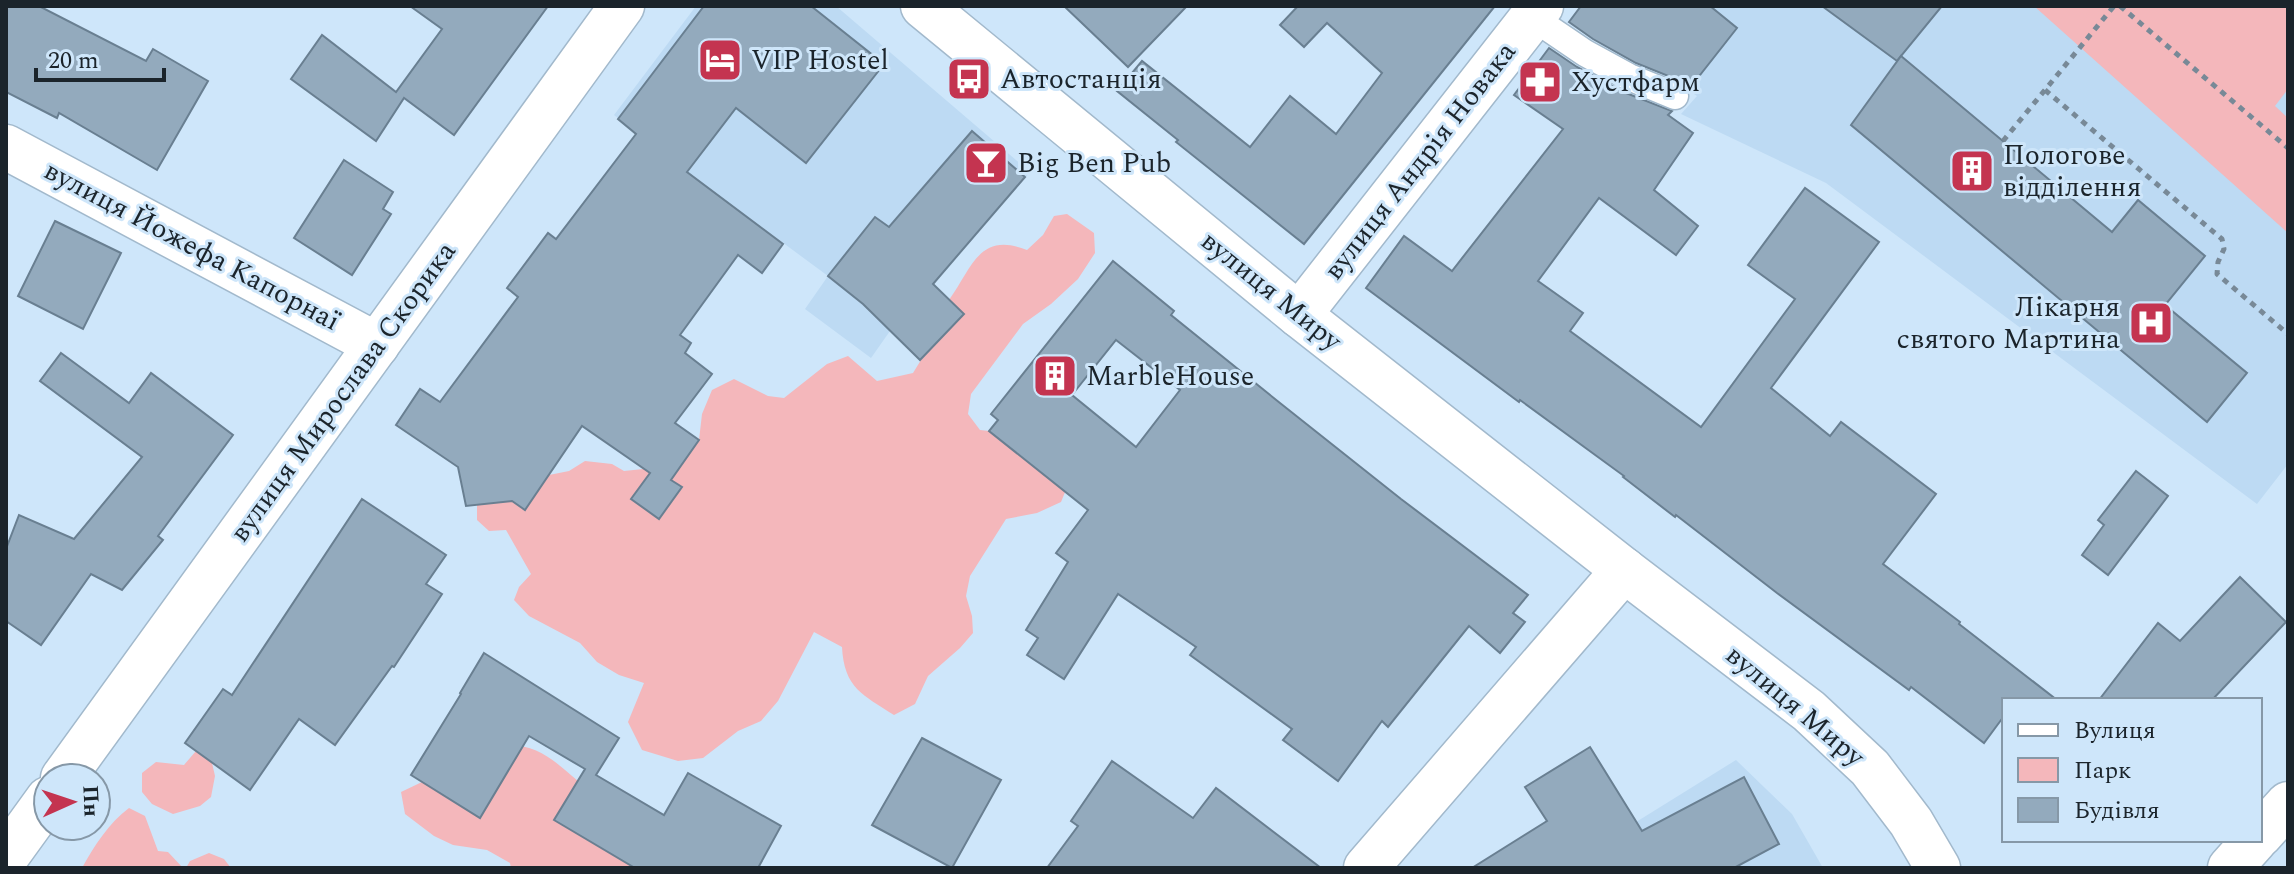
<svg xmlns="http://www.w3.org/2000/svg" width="2294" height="874" viewBox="0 0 2294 874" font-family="Spectral,serif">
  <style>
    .built { fill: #bddaf3 }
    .green { fill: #f4b7bb }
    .building { fill: #93aabd; stroke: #697f91; stroke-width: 2; fill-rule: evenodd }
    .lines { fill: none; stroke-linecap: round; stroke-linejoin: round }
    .lane-casing { stroke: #a2b9cc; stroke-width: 29 }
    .street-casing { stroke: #a2b9cc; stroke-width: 47 }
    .secondary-casing { stroke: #a2b9cc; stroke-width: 47 }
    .path { stroke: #788997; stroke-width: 5; stroke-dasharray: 6 6; stroke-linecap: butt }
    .lane { stroke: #fff; stroke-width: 26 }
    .street { stroke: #fff; stroke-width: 44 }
    .secondary { stroke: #fff; stroke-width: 44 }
    .labels { text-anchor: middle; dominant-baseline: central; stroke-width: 6; stroke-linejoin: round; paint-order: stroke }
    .poi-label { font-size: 28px; fill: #1b242b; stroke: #cee6fa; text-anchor: start }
    .street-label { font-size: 28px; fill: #1b242b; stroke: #cee6fa }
  </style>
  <rect width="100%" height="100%" fill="#cee6fa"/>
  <g class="built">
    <polygon points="696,6 836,6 1030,172 890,331 871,358 805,309 828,276 687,172 614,115"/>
    <polygon points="1710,6 2288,6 2288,464 2257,504 1826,183 1681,114 1697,96 1688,90 1737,28"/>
    <polygon points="1736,760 1792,814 1823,868 1562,868"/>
  </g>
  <g class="green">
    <polygon points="2034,6 2288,6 2288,89 2275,106 2288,118 2288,233"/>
    <path d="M1067 214 1094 233 1095 253 1078 279 1051 304 1023 324 971 394 968 414 980 430 989 431 1040 472 1070 480 1061 502 1037 513 1006 519 970 576 966 596 972 616 973 633 960 648 928 676 915 704 894 715C863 695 844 688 842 647L814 632 778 701 761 721 738 731 703 758 678 761 642 750 628 722 644 683 619 675 597 662 580 643 529 616 514 600 519 587 531 574 506 530 489 531 477 520V505L494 503 500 494 525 510 549 475 569 471 585 461 612 464 624 471 653 468 632 499 659 519 682 488 669 479 699 440 702 414 712 390 734 379 768 396 784 398 827 364 848 356 877 381 913 373 921 360 964 314 949 300C972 268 979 231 1027 250L1043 235 1054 216Z"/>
    <path d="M506 744C540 746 552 759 578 781L555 820 635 868H511L510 863 487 850 453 845 434 836 405 814 401 792 422 782 480 817Z"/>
    <polygon points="196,751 212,763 215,776 211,797 200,806 173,814 152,804 142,792 142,773 156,762 184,765"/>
    <path d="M129 808 145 816 158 851 168 852 183 868H82C94 846 109 823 129 808Z"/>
    <polygon points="209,853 224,859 231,868 186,868 190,861"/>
  </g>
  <g class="building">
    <polygon points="6,6 39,6 146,61 153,49 208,81 157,170 59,113 57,118 6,92"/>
    <polygon points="410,6 548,6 454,135 404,98 376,141 291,79 322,35 396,92 442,29"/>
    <polygon points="704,6 811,6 884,64 806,163 736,108 687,172 783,244 762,273 738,255 680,335 691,343 685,353 712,374 675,423 699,440 671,480 682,487 659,519 631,499 650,473 582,426 525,510 512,501 466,506 458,467 396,425 420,389 440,402 518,297 507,288 548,233 556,239 636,134 618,119"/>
    <polygon points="1064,6 1187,6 1128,67"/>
    <polygon points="1298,6 1495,6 1304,244 1176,142 1178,140 1117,91 1142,61 1250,147 1290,96 1336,134 1382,73 1327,23 1304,47 1280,25"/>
    <polygon points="1581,6 1710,6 1737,28 1689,89 1681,81 1636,63 1593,39 1569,22"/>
    <polygon points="1822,6 1942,6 1897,61"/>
    <polygon points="1549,48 1577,67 1621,91 1672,111 1668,115 1693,133 1654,190 1698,226 1676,255 1599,198 1538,281 1583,313 1570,331 1701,427 1795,299 1748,265 1805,188 1879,242 1771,388 1830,436 1841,422 1936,494 1883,564 1960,622 1959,624 2057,700 2004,700 2004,716 1984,743 1911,687 1909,690 1777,593 1676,515 1675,517 1623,477 1624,476 1520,400 1519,402 1366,288 1404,236 1452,271 1563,129 1514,95"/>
    <polygon points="1901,56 2112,232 2138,200 2205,256 2165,305 2247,373 2207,422 1851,125"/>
    <polygon points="972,131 1025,177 933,284 964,314 920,360 863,304 828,276 875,217 889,227"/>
    <polygon points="344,160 393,192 383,209 391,214 352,275 294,238"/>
    <polygon points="55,221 121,253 83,329 18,296"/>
    <path d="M1113 261 1174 311 1171 315 1280 403 1401 499 1528 595 1513 613 1525 622 1500 653 1469 626 1388 727 1382 721 1338 781 1283 740 1292 729 1190 655 1196 647 1118 594 1064 679 1027 655 1038 638 1026 630 1068 562 1056 553 1088 510 989 431 998 420 991 414ZM1116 340 1180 390 1136 447 1072 395Z"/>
    <polygon points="61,353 129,403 151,373 233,435 158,536 163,540 122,590 91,574 41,645 6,621 6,549 19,515 74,539 142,457 40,381"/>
    <polygon points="2136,471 2168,496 2108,575 2082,555 2104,525 2098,520"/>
    <polygon points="362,499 446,555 426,584 442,594 394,667 392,666 335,745 299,719 250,790 185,743 223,689 232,695"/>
    <polygon points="2240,577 2286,622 2212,700 2099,700 2158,623 2180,641"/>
    <polygon points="484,653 619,738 596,775 664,815 688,773 781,826 758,868 635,868 554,820 585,769 529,736 480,818 411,775 461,694 460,693"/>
    <polygon points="922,738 1001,780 952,868 872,825"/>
    <polygon points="1590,747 1642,831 1744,777 1779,844 1734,868 1472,868 1547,821 1525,787"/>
    <polygon points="1112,761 1193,818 1216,788 1321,868 1047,868 1078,826 1071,821"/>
  </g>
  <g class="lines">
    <g class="lane-casing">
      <polyline id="lane" points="1532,17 1585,53 1629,77 1675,96"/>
    </g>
    <g class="street-casing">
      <g id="street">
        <polyline points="6,147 377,345"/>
        <polyline points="1299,315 1541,6"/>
        <polyline points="63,778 622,6"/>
        <polyline points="2260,835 2288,804"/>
        <polyline points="6,857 48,799"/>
        <polyline points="1366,868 1624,570"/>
        <polyline points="2230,868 2255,840"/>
      </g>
    </g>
    <g class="secondary-casing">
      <polyline id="secondary" points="923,6 1299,315 1624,570 1809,711 1870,768 1911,822 1938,868"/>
    </g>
    <g class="path">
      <polyline points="2120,6 2288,148"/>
      <polyline points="2045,90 2222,239 2224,249 2218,262 2217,274 2288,334"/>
      <polyline points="2003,141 2114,6"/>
    </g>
    <use href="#lane" class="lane"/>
    <use href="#street" class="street"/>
    <use href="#secondary" class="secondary"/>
  </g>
  <defs>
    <g id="hotel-square" transform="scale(2.3)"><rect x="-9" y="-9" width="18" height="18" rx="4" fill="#c43450" stroke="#cee6fa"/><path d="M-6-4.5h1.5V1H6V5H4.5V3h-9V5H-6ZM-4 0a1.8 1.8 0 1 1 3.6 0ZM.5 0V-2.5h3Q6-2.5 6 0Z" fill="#fff"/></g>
    <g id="bus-square" transform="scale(2.3)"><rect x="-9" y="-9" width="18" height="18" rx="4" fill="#c43450" stroke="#cee6fa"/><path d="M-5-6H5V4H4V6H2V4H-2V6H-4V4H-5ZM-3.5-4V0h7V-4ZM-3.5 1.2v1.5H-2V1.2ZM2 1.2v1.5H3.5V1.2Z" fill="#fff"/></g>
    <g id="pharmacy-square" transform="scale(2.3)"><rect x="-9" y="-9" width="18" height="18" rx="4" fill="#c43450" stroke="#cee6fa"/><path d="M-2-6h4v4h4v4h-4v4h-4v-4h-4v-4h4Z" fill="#fff"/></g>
    <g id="bar-square" transform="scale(2.3)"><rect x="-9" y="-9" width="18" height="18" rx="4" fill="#c43450" stroke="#cee6fa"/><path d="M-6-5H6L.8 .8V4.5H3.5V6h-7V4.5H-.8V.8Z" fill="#fff"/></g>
    <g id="building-square" transform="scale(2.3)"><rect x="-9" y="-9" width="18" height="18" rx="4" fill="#c43450" stroke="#cee6fa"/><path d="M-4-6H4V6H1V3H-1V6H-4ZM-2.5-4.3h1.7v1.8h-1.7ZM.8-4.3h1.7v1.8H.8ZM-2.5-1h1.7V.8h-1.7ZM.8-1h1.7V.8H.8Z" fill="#fff"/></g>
    <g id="hospital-square" transform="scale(2.3)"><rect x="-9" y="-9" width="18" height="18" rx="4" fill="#c43450" stroke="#cee6fa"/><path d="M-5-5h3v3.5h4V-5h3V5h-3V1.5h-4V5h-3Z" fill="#fff"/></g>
  </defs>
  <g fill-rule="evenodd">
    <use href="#hotel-square" x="720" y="60"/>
    <use href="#bus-square" x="969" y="79"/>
    <use href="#pharmacy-square" x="1540" y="82"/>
    <use href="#bar-square" x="986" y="163"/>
    <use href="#building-square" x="1972" y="171"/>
    <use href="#hospital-square" x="2151" y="323"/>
    <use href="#building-square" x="1055" y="376"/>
  </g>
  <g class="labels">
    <g class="poi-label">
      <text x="751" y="60">VIP Hostel</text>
      <text x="1000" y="79">Автостанція</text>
      <text x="1571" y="82">Хустфарм</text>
      <text x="2003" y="155">Пологове<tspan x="2003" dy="32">відділення</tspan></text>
      <text x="1017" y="163">Big Ben Pub</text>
      <text x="2120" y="307" text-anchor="end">Лікарня<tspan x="2120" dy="32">святого Мартина</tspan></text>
      <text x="1086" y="376">MarbleHouse</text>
    </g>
    <g class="street-label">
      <text transform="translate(1420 161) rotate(-52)">вулиця Андрія Новака</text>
      <text transform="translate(192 246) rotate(28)">вулиця Йожефа Капорнаї</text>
      <text transform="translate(1271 291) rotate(39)">вулиця Миру</text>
      <text transform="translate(343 392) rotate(-54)">вулиця Мирослава Скорика</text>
      <text transform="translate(1795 706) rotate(40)">вулиця Миру</text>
    </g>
  </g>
  <rect width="2294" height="874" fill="none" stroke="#1b242b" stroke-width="16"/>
  <rect x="2002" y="698" width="260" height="144" fill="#cee6fa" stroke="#8698a7" stroke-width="2"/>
  <rect x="2018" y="724" width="40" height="12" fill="#ffffff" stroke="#8698a7" stroke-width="2"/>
  <text x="2074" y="738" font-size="24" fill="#1b242b">Вулиця</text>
  <rect x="2018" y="758" width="40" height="24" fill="#f4b7bb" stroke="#8698a7" stroke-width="2"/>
  <text x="2074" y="778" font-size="24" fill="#1b242b">Парк</text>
  <rect x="2018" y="798" width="40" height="24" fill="#93aabd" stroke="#8698a7" stroke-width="2"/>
  <text x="2074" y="818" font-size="24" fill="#1b242b">Будівля</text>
  <g transform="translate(72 802) rotate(87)"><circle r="38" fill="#cee6fa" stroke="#8698a7" stroke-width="2"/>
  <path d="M0-6L14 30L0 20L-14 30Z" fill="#c43450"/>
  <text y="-12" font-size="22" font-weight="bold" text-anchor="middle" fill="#1b242b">Пн</text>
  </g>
  <path d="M36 68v12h128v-12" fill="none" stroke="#1b242b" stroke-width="4"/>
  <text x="48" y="68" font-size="24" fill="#1b242b" stroke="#cee6fa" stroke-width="6" paint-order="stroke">20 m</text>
</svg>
